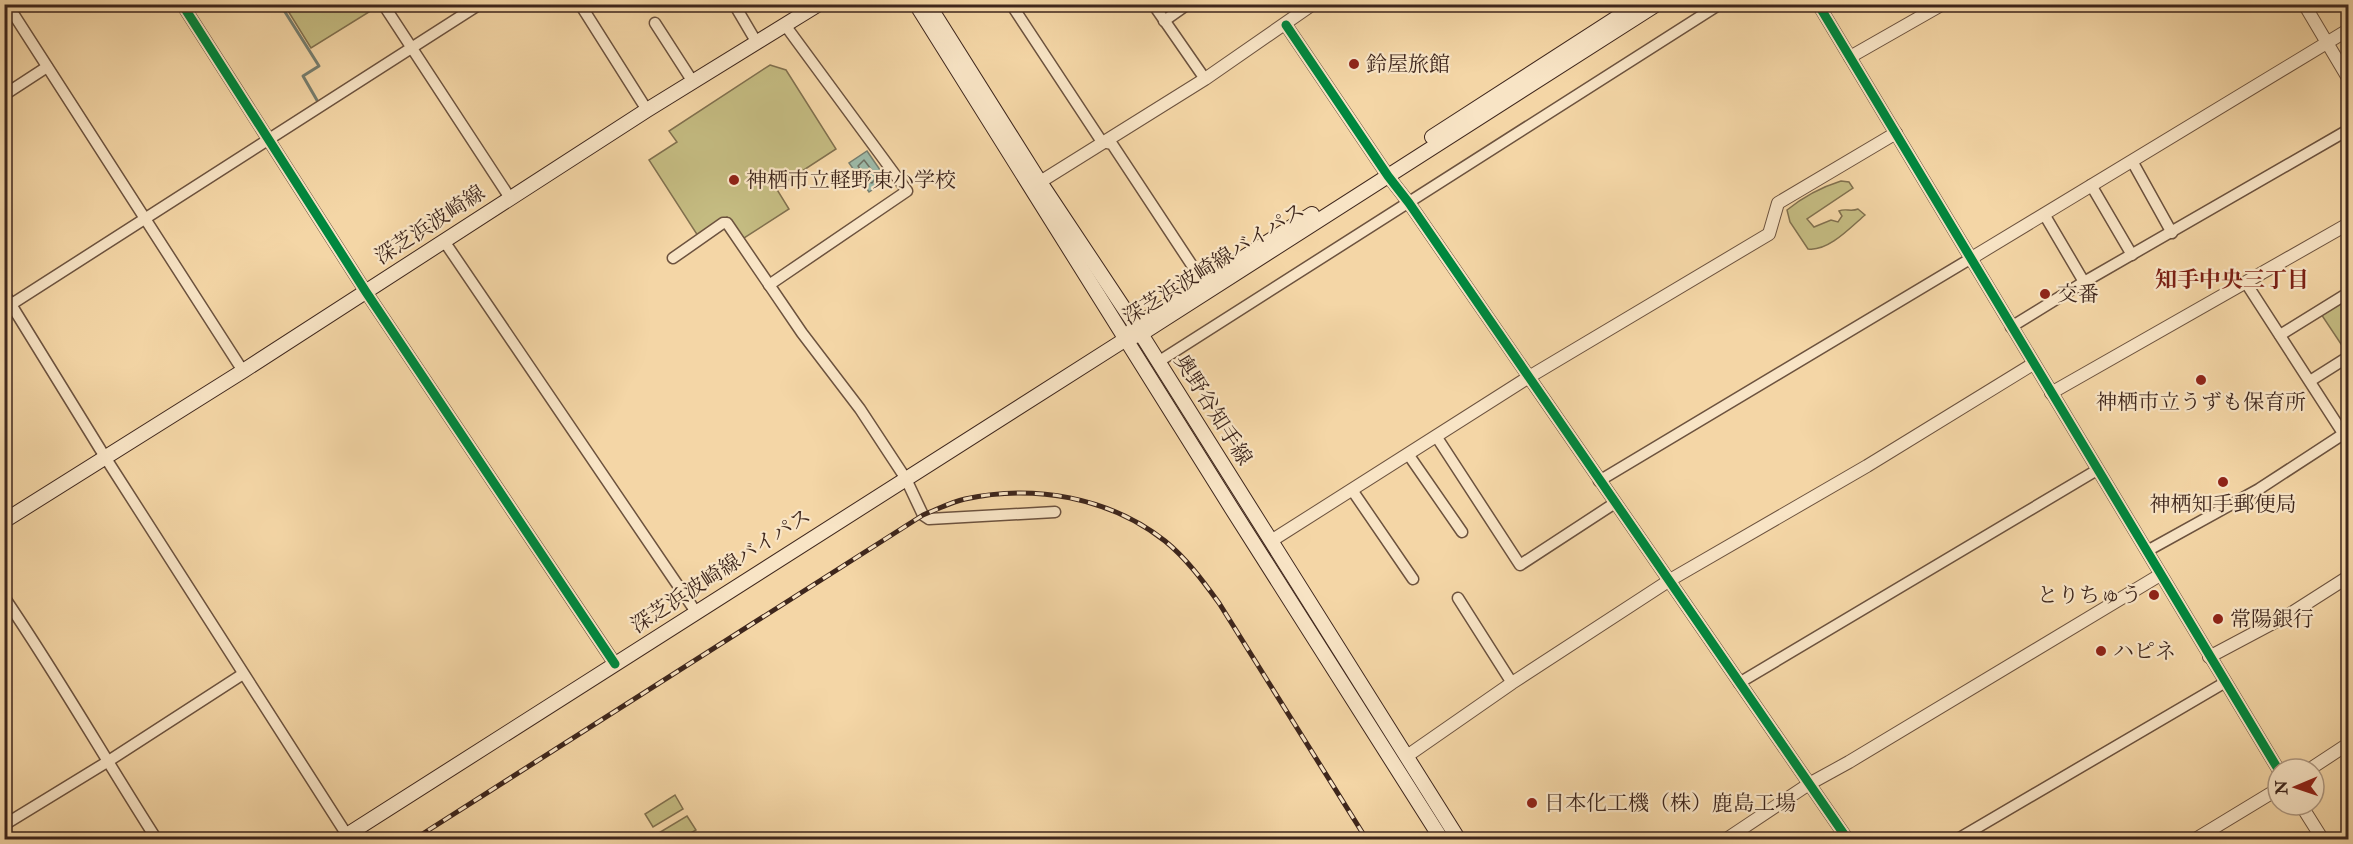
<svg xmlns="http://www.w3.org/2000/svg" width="2353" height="844" viewBox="0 0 2353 844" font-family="'IM FELL Double Pica','Noto Serif JP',serif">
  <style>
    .green { fill: #c4bb81; stroke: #81704e; stroke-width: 1.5 }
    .water { fill: #9cb9a7; stroke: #767e6f; stroke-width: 1.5 }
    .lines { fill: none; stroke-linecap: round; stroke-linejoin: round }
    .shore { stroke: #6d7062; stroke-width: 1.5 }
    .stream { stroke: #767e6f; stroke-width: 3 }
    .minor-casing { stroke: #6c523e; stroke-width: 13 }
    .tertiary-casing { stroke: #6c523e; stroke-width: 14 }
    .secondary-casing { stroke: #3e261c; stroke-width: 16 }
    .minor { stroke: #f8e4c5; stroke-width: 10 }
    .tertiary { stroke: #f8e4c5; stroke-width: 12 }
    .secondary { stroke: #f8e4c5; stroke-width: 14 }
    .rail-casing { stroke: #3e261c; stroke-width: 5 }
    .rail { stroke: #f8e4c5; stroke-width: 3; stroke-dasharray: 9; stroke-linecap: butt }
    .cycleway-casing { stroke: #f8e4c5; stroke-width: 13 }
    .cycleway { stroke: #00873e; stroke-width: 9 }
    .poi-dot { fill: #8f2418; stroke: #f8e4c5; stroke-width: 2 }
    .labels { text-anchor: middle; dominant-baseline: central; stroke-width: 4.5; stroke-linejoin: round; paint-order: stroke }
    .poi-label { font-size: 21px; fill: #3e261c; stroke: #f8e4c5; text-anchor: start }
    .street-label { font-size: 21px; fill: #3e261c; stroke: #f8e4c5 }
    .neighbourhood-label { font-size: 22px; font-weight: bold; fill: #7a1f14; stroke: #f8e4c5 }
  </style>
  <rect width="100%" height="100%" fill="#f4d6a6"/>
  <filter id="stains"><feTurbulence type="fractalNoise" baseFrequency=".00333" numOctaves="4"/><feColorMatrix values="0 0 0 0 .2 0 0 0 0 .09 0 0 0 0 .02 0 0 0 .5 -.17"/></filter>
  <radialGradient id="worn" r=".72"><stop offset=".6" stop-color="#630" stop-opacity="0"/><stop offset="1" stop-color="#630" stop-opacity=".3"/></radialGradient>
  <g class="green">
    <polygon points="287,5 375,4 377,7 311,48 285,6"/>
    <polygon points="770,65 786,70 836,149 776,188 789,209 741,240 727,217 698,236 649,160 677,142 669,131"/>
    <path d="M1841 181 1849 182 1853 188 1807 219 1814 227 1831 220 1838 222 1842 216 1839 211C1845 208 1851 212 1858 209L1865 215C1851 227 1828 252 1808 249L1790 222 1787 210C1803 197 1822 187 1841 181Z"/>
    <polygon points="2344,300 2348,308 2348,352 2347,353 2321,314"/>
    <polygon points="675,795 683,809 653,827 645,814"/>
    <polygon points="687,816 696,830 680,839 661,839 657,834"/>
  </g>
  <polygon class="water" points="867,151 887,180 869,192 849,163"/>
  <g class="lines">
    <polygon class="shore" points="864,160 877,177 872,183 869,182 858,166"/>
    <polyline class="stream" points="280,4 319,66 303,76 318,102"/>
    <g class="minor-casing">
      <g id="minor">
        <polyline points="7,4 243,371"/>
        <polyline points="383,4 510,198"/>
        <polyline points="580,4 647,110"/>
        <polyline points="734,4 757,43"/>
        <polyline points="1011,4 1102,142 1112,144 1203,282"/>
        <polyline points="1153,4 1205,79"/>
        <polyline points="1164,21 1188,4"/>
        <polyline points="655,23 693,82"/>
        <polyline points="4,95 47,67"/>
        <polyline points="2132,161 2172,233"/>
        <polyline points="2091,185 2132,255"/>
        <polyline points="2044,214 2084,282"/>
        <polyline points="444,241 696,612"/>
        <polyline points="673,258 723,223 727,223 802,333 860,409 906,479 923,515 929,519 1055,512"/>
        <polyline points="2246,283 2348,441"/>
        <polyline points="769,285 907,191 785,25"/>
        <polyline points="4,293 105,457 347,835"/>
        <polyline points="4,309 480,4"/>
        <polyline points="2011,327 2084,282 2348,130"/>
        <polyline points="2280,335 2348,293"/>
        <polyline points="1158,362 1720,4"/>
        <polyline points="2310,381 2348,357"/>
        <polyline points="1436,436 1520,565 1615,503"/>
        <polyline points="1408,454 1462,532"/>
        <polyline points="1599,481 1970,259"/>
        <polyline points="1352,490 1413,579"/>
        <polyline points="2147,551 2259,489 2348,431"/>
        <path d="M4 597C58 676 105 759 157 840"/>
        <polyline points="1458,598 1512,683"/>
        <polyline points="1739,683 2097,470"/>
        <polyline points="4,825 107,762 243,674"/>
        <polyline points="1956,840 2224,683"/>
      </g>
    </g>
    <g class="tertiary-casing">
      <g id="tertiary">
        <polyline points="182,4 366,292 615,664"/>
        <polyline points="1818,4 2278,769"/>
        <polyline points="2304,4 2348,78"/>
        <polyline points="1286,25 1388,176 1409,203 1848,840"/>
        <polyline points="1850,57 1943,4"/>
        <polyline points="1040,182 1205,79 1313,4"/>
        <polyline points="1970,259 2348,30"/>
        <polyline points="2051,393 2348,224"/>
        <polyline points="1271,541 1529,377 1769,234 1778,203 1896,133"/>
        <polyline points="2209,657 2290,614 2348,577"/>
        <polyline points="1407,756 1512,683 1670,580 1867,466 2033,364"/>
        <polyline points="2310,769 2348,744"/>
        <polyline points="2301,805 2323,840"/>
        <polyline points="1725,840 1809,784 1849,762 2160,575"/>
        <polyline points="2194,840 2278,789"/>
      </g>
    </g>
    <g class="secondary-casing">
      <g id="secondary">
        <polyline points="916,4 1232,509 1442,840"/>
        <polyline points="928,4 1040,182 1141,334 1459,840"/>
        <polyline points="1432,137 1638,4"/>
        <polyline points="1130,333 1135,326 1312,214"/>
        <polyline points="4,521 243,371 647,110 819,4"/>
        <polyline points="339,840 1104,353 1126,339 1141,334 1657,4"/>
      </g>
    </g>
    <use href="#minor" class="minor"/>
    <use href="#tertiary" class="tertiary"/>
    <use href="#secondary" class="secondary"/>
    <g class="rail-casing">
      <path id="rail" d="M413 840 923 515C936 510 951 502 965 499 1034 484 1109 497 1165 541 1186 558 1203 581 1219 603L1367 840"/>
    </g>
    <use href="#rail" class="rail"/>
    <g class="cycleway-casing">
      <g id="cycleway">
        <polyline points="182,4 366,292 615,664"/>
        <polyline points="1818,4 2278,769"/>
        <polyline points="1286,25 1388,176 1409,203 1848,840"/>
      </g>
    </g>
    <use href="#cycleway" class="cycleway"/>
  </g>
  <g class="poi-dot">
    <circle cx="1354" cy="64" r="6"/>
    <circle cx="734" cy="180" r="6"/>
    <circle cx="2045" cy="294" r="6"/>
    <circle cx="2201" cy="380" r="6"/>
    <circle cx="2223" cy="482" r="6"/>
    <circle cx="2154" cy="595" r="6"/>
    <circle cx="2218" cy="619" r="6"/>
    <circle cx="2101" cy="651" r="6"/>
    <circle cx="1532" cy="803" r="6"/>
  </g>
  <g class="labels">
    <g class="poi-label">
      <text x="1366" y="64">鈴屋旅館</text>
      <text x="746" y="180">神栖市立軽野東小学校</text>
      <text x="2057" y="294">交番</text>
      <text x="2201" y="402" text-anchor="middle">神栖市立うずも保育所</text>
      <text x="2223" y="504" text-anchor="middle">神栖知手郵便局</text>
      <text x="2142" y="595" text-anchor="end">とりちゅう</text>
      <text x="2230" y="619">常陽銀行</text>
      <text x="2113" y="651">ハピネ</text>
      <text x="1544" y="803">日本化工機（株）鹿島工場</text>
    </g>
    <g class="street-label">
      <text transform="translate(430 225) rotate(-33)">深芝浜波崎線</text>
      <text transform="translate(1214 264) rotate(-32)">深芝浜波崎線バイパス</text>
      <text transform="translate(1213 410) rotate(58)">奥野谷知手線</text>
      <text transform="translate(721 571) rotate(-33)">深芝浜波崎線バイパス</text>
    </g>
    <g class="neighbourhood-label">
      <text x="2232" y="280">知手中央三丁目</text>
    </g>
  </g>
  <rect width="2353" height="844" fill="none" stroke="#f4d6a6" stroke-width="24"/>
  <rect x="6" y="6" width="2341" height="832" fill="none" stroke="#3e261c" stroke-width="3"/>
  <rect x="12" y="12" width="2329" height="820" fill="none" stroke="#3e261c" stroke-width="1.5"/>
  <g transform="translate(2296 787) rotate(268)"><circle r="28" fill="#f8e4c5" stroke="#ae9881" stroke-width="1.5"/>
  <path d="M0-4.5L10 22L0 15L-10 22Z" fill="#8f2418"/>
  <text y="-9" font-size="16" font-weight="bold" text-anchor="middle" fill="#3e261c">N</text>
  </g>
  <rect width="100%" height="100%" filter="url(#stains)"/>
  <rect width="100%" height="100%" fill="url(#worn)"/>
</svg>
